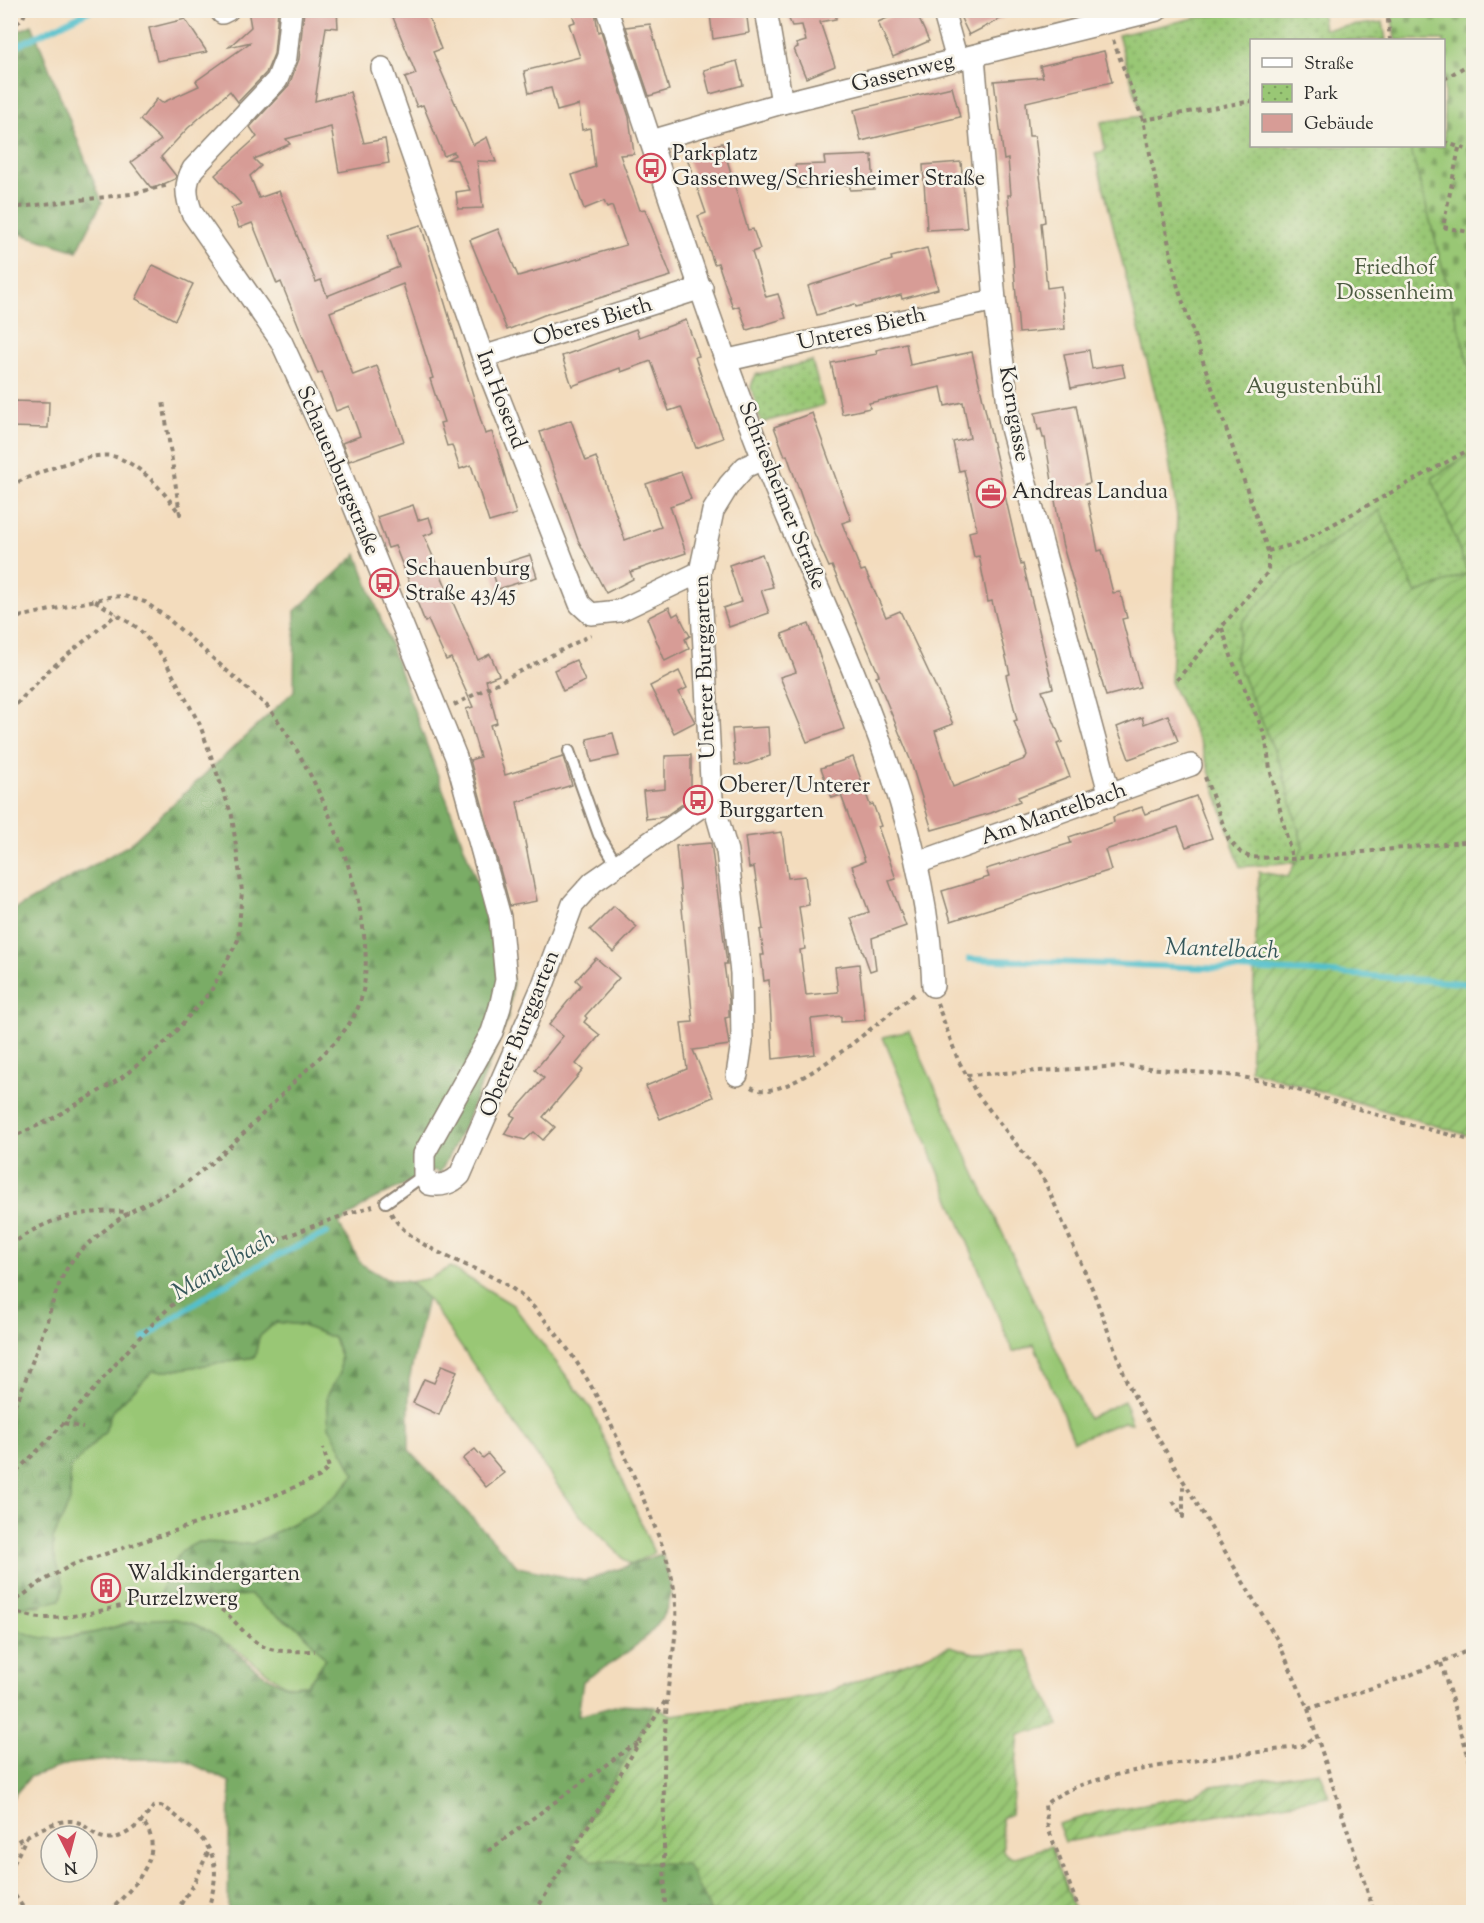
<svg xmlns="http://www.w3.org/2000/svg" width="1484" height="1923" viewBox="0 0 1484 1923" font-family="'Sorts Mill Goudy',serif">
  <style>
    .grass { fill: #99c775; stroke: #627950; stroke-width: 1.5 }
    .forest { fill: url(#forest-firs); stroke: #526c48; stroke-width: 1.5 }
    .cemetery { fill: url(#cemetery-stones); stroke: #627950; stroke-width: 1.5 }
    .park { fill: url(#park-dots); stroke: #627950; stroke-width: 1.5 }
    .garden { fill: url(#garden-furrows); stroke: #627950; stroke-width: 1.5 }
    .lines { fill: none; stroke-linecap: round; stroke-linejoin: round }
    .stream { stroke: #53c0cc; stroke-width: 6 }
    .building { fill: #d79c96 }
    .lane-casing { stroke: #8f8474; stroke-width: 14 }
    .street-casing { stroke: #8f8474; stroke-width: 24 }
    .path { stroke: #8f8474; stroke-width: 4; stroke-dasharray: 4.5 4.5; stroke-linecap: butt }
    .lane { stroke: #fff; stroke-width: 10 }
    .street { stroke: #fff; stroke-width: 21 }
    .labels { text-anchor: middle; dominant-baseline: central; stroke-width: 5; stroke-linejoin: round; paint-order: stroke }
    .street-label { font-size: 22px; fill: #2b2b2b; stroke: #f7f3e8 }
    .poi-label { font-size: 22px; fill: #2b2b2b; stroke: #f7f3e8; text-anchor: start }
    .park-label { font-size: 22px; fill: #4c5a41; stroke: #f7f3e8 }
    .water-label { font-size: 24px; font-style: italic; fill: #37585b; stroke: #f7f3e8 }
  </style>
  <defs>
    <pattern id="forest-firs" width="22" height="20" patternUnits="userSpaceOnUse" patternTransform="scale(1.5)"><rect width="22" height="20" fill="#7aac66"/><path d="M5 1l3.5 6h-7zM16 11l3.5 6h-7z" fill="#648c54"/></pattern>
    <pattern id="cemetery-stones" width="16" height="16" patternUnits="userSpaceOnUse" patternTransform="scale(1.5)"><rect width="16" height="16" fill="#99c775"/><path d="M2 7V4a2 2 0 0 1 4 0v3zM10 15v-3a2 2 0 0 1 4 0v3z" fill="#7da260"/></pattern>
    <pattern id="park-dots" width="8" height="8" patternUnits="userSpaceOnUse" patternTransform="scale(1.5)"><rect width="8" height="8" fill="#99c775"/><path d="M2 2h.1M6 6h.1" fill="none" stroke="#7da260" stroke-width="1.8" stroke-linecap="round"/></pattern>
    <pattern id="garden-furrows" width="10" height="10" patternUnits="userSpaceOnUse" patternTransform="scale(1.5)"><rect width="10" height="10" fill="#99c775"/><path d="M-1 1l2-2M0 10L10 0M9 11l2-2" fill="none" stroke="#7da260"/></pattern>
  </defs>
  <rect width="100%" height="100%" fill="#f7f3e8"/>
  <filter id="ink" filterUnits="userSpaceOnUse"><feTurbulence type="fractalNoise" baseFrequency=".0167" numOctaves="2"/><feDisplacementMap in="SourceGraphic" scale="12" xChannelSelector="R" yChannelSelector="G"/><feConvolveMatrix kernelMatrix="1 2 1 2 8 2 1 2 1" color-interpolation-filters="sRGB"/></filter>
  <filter id="wash" filterUnits="userSpaceOnUse"><feTurbulence type="fractalNoise" baseFrequency=".008" numOctaves="4" result="noise"/><feDisplacementMap in="SourceGraphic" scale="24" xChannelSelector="R" yChannelSelector="G"/><feGaussianBlur stdDeviation="1.35" result="paint"/><feColorMatrix in="noise" values="0 0 0 0 0 0 0 0 0 0 0 0 0 0 0 0 0 1.4 0 .05"/><feComposite in="paint" operator="in"/></filter>
  <g filter="url(#wash)">
    <rect width="100%" height="100%" fill="#f3dcbd"/>
    <g class="grass">
      <polygon points="909,1031 1088,1418 1124,1401 1132,1423 1123,1422 1074,1441 1034,1344 1013,1352 883,1037"/>
      <polygon points="450,1267 513,1305 592,1410 654,1553 630,1565 574,1509 427,1298 410,1282 431,1278"/>
      <polygon points="276,1322 301,1325 334,1338 340,1355 340,1373 327,1396 329,1426 355,1474 338,1494 315,1512 252,1544 198,1542 176,1601 211,1596 251,1595 266,1609 300,1629 326,1659 307,1685 286,1686 230,1645 133,1621 98,1632 48,1640 21,1632 11,1624 10,1610 22,1605 41,1606 53,1551 53,1539 70,1501 70,1468 105,1432 111,1413 153,1370 168,1371 254,1357 259,1337"/>
    </g>
    <g class="forest">
      <polygon points="32,25 102,202 77,251 11,231 11,34"/>
      <path d="M357 554 513 981 508 1018 466 1122 440 1173 434 1170 370 1201 339 1224 361 1264 386 1279 410 1282 427 1298 409 1380V1450L518 1567 584 1581 662 1554C665 1566 673 1587 670 1599 659 1638 614 1661 583 1681L578 1716 619 1705 654 1707 626 1759 592 1860 688 1864 711 1912H228L230 1782 182 1759H119L69 1764 30 1777 11 1799 10 1624C61 1662 119 1613 175 1619 220 1625 244 1669 284 1685 290 1687 300 1685 307 1685L326 1659 300 1629 266 1609 251 1595 158 1601 166 1577 181 1551 198 1542 252 1544 315 1512 338 1494 355 1475 329 1426 327 1396 340 1373V1355L334 1338 301 1325 276 1322 259 1337 255 1357 168 1371H153L111 1413 105 1432 70 1468V1501L53 1539V1551L64 1586 60 1600C43 1605 26 1604 11 1610L10 912 129 845 294 691 295 611Z"/>
    </g>
    <polygon class="cemetery" points="1391,11 1473,11 1473,440 1359,146 1444,146 1444,40 1395,40"/>
    <g class="park">
      <polygon points="1246,10 1321,11 1324,29 1383,22 1386,40 1252,40 1252,146 1410,146 1473,381 1473,846 1240,867 1201,745 1171,684 1177,516 1165,433 1095,153 1105,151 1101,122 1142,116 1118,35 1195,18"/>
      <polygon points="812,361 824,405 761,423 751,387 755,375"/>
    </g>
    <g class="garden">
      <polygon points="1473,452 1474,1137 1473,1137 1250,1070 1259,872 1288,877 1303,847 1282,769 1235,658 1242,622 1293,568 1380,510 1416,594 1468,573 1432,478"/>
      <polygon points="950,1646 974,1653 1026,1651 1059,1725 1019,1734 1011,1814 1002,1818 1003,1851 1012,1858 1051,1846 1075,1912 711,1912 687,1864 592,1860 571,1846 626,1759 654,1707 672,1715 817,1696"/>
      <polygon points="1319,1771 1329,1796 1065,1842 1058,1824 1100,1812 1189,1796 1212,1786"/>
    </g>
    <g class="lines">
      <g class="stream">
        <polyline points="10,49 91,10"/>
        <polyline points="969,959 1318,972 1474,984"/>
        <path d="M144 1339C201 1297 261 1260 327 1233"/>
      </g>
    </g>
    <g id="blocks">
      <g class="building">
        <polygon points="248,10 278,10 274,54 266,73 238,102 230,91 188,128 161,157 176,176 175,179 152,189 131,162 161,140 140,120 157,99 162,103 199,86 196,81 251,42 229,47 251,27"/>
        <polygon points="304,10 337,10 338,28 326,27 315,101 350,92 364,143 385,139 389,163 339,172 331,127 286,139 290,144 254,159 261,166 250,176 259,198 279,191 316,282 321,280 327,296 399,267 388,235 421,225 485,434 492,432 516,514 489,522 471,465 460,469 452,445 447,446 440,423 444,422 430,379 433,378 403,284 330,312 353,375 377,366 404,441 349,461 342,443 360,436 349,406 336,411 322,372 318,374 281,282 277,284 254,227 252,223 239,228 231,208 241,204 215,175 257,137 250,127 289,85 299,59"/>
        <polygon points="390,10 426,10 441,49 433,52 473,145 487,137 496,162 477,161 483,208 458,209 456,192 470,190 457,160 447,159 455,155 454,152 444,156 423,105 417,107 405,78 416,74"/>
        <polygon points="571,10 595,10 598,32 601,31 629,117 634,154 620,155 640,210 645,209 671,276 544,315 507,330 470,240 498,229 518,276 626,245 612,206 607,208 604,201 584,209 572,175 595,167 590,128 582,130 579,105 557,111 551,88 529,93 524,71 580,57 569,24 575,22"/>
        <polygon points="732,10 746,10 749,33 713,39 710,14"/>
        <polygon points="785,10 836,10 836,19 820,22 835,66 806,78 794,49 798,47 796,44 806,41 802,25 792,26"/>
        <polygon points="890,10 915,10 929,41 893,57 878,22 892,16"/>
        <polygon points="957,10 1018,10 969,35"/>
        <polygon points="185,19 207,52 157,61 149,28"/>
        <polygon points="650,24 669,90 649,96 626,27"/>
        <polygon points="1104,51 1112,82 1026,102 1029,136 1035,136 1042,192 1045,222 1041,223 1047,288 1061,286 1065,329 1019,333 1008,195 1011,195 1008,159 1004,160 994,81 1043,77 1040,66"/>
        <polygon points="737,61 743,85 710,94 704,70"/>
        <polygon points="952,87 960,117 861,141 854,110"/>
        <polygon points="722,143 748,230 753,229 760,249 752,252 766,297 778,294 786,318 747,330 739,306 733,308 718,263 714,264 698,216 706,213 686,155"/>
        <polygon points="872,155 874,189 850,190 850,185 797,188 795,165 825,164 824,157"/>
        <polygon points="961,162 967,228 927,230 923,165"/>
        <polygon points="927,248 938,289 902,299 901,295 856,307 855,304 817,315 808,286 892,260 891,257"/>
        <polygon points="153,265 193,284 175,320 136,299"/>
        <polygon points="686,320 699,356 695,357 708,397 723,438 696,448 681,407 669,411 651,361 621,372 620,368 572,386 562,356 636,329 639,337"/>
        <polygon points="906,343 910,365 972,352 1021,565 1023,564 1053,688 1042,691 1062,742 1057,744 1070,777 1018,797 1020,801 991,813 932,830 910,759 876,676 879,675 832,566 829,567 814,533 787,455 785,456 774,427 812,413 851,520 842,523 861,571 865,570 886,617 900,611 953,724 935,731 953,787 1025,759 1027,755 1014,721 1017,720 1006,675 1010,674 992,601 988,602 979,556 974,557 969,532 977,530 964,470 959,471 953,442 970,438 963,402 945,406 941,387 869,403 870,408 842,414 831,363 877,354 876,350"/>
        <polygon points="1089,350 1092,369 1122,364 1125,377 1071,388 1064,354"/>
        <polygon points="10,401 49,402 48,428 10,427"/>
        <polygon points="1076,405 1090,483 1085,484 1098,551 1102,550 1113,593 1120,592 1127,618 1122,619 1140,687 1106,696 1062,543 1045,438 1043,438 1041,429 1038,430 1035,413"/>
        <polygon points="571,420 586,461 596,457 625,540 661,527 646,484 681,472 691,499 670,506 686,553 630,572 633,579 606,593 578,540 540,432"/>
        <polygon points="413,505 418,520 429,517 434,532 424,536 478,660 490,654 499,675 486,680 497,723 490,725 505,775 563,757 566,766 572,785 517,802 537,901 510,906 470,760 480,757 466,709 473,707 451,658 446,660 428,620 425,622 395,546 388,548 377,517"/>
        <polygon points="762,554 773,587 761,590 769,613 729,627 723,608 741,602 729,565"/>
        <polygon points="530,555 537,577 498,589 491,567"/>
        <polygon points="669,607 673,616 678,613 684,625 690,636 685,639 689,649 665,661 647,618"/>
        <polygon points="809,624 844,729 807,742 780,677 796,672 782,634"/>
        <polygon points="576,660 585,681 563,691 554,670"/>
        <polygon points="679,671 687,688 679,692 695,722 674,733 650,686"/>
        <polygon points="1168,715 1178,741 1129,759 1117,727 1142,717 1144,724"/>
        <polygon points="768,727 770,756 748,764 735,765 732,729"/>
        <polygon points="613,733 619,756 592,762 587,739"/>
        <polygon points="691,755 691,798 664,817 646,819 643,791 665,789 665,756"/>
        <polygon points="853,757 870,805 873,804 881,826 878,827 896,879 889,881 906,926 872,938 876,969 870,971 851,918 869,912 852,866 865,861 841,795 832,798 821,768"/>
        <polygon points="1196,796 1212,838 1186,847 1178,827 1105,850 1111,870 951,921 942,891 989,877 986,869 1071,843 1069,837 1114,822 1113,817 1142,807 1145,814"/>
        <polygon points="782,832 788,878 805,876 809,905 799,907 805,949 800,950 806,995 838,992 835,967 859,964 865,1020 841,1022 841,1016 811,1019 815,1054 773,1059 769,980 764,981 761,955 764,955 760,930 763,929 754,867 749,868 745,837"/>
        <polygon points="711,843 727,964 724,964 729,1001 729,1017 725,1018 729,1045 693,1050 713,1097 660,1119 646,1086 687,1069 681,1023 693,1022 676,846"/>
        <polygon points="614,906 637,927 613,952 590,930"/>
        <polygon points="596,958 619,978 585,1016 587,1018 584,1022 600,1035 576,1064 583,1070 543,1117 555,1127 543,1140 534,1132 525,1140 504,1134 515,1117 511,1115 544,1078 535,1070 563,1036 549,1025 581,985 576,980"/>
        <polygon points="442,1365 457,1371 439,1415 413,1403 424,1379 434,1383"/>
        <polygon points="475,1449 483,1458 488,1454 504,1473 486,1487 463,1459"/>
      </g>
    </g>
  </g>
  <g filter="url(#ink)">
    <use href="#blocks" fill-opacity="0" stroke="#8f8474" stroke-width="1.5"/>
    <g class="lines">
      <g class="lane-casing">
        <g id="lane">
          <polyline points="569,751 599,835 617,865"/>
          <polyline points="386,1202 424,1175"/>
        </g>
      </g>
      <g class="street-casing">
        <g id="street">
          <path d="M291 10 286 57 277 80 193 169C184 184 186 197 192 213L281 341 332 452 456 757 500 917 506 980 500 1007 492 1032 424 1154V1175L429 1184C441 1187 452 1183 460 1175L543 985 573 904 593 882 712 799"/>
          <path d="M607 10C658 161 705 313 764 461 832 631 926 799 933 986"/>
          <polyline points="766,10 782,103"/>
          <polyline points="943,10 957,60"/>
          <polyline points="222,13 228,10"/>
          <polyline points="974,57 995,300 1011,428 1110,796"/>
          <polyline points="382,68 483,357 580,604 591,614 619,611 700,572"/>
          <polyline points="651,141 782,103 1157,10"/>
          <polyline points="483,357 702,288"/>
          <polyline points="728,360 995,300"/>
          <polyline points="917,863 1191,765"/>
          <polyline points="737,1075 742,1042 741,973 727,851 712,799 700,572 713,511 729,485 745,467 763,459"/>
        </g>
      </g>
      <g class="path">
        <polyline points="1387,10 1390,40"/>
        <polyline points="10,29 23,18 26,10"/>
        <polyline points="1113,40 1143,120 1178,288 1268,551 1268,572 1176,681"/>
        <polyline points="1444,79 1474,61"/>
        <polyline points="1143,120 1252,101"/>
        <polyline points="1444,142 1474,152"/>
        <polyline points="1459,148 1443,227 1474,233"/>
        <polyline points="10,208 131,194 169,185"/>
        <path d="M10 486C31 475 94 449 116 457 144 467 163 491 180 514L163 401"/>
        <polyline points="1268,551 1299,543 1474,447"/>
        <path d="M10 619 109 597 124 596 145 602 166 617 267 706C317 768 388 926 359 1005 347 1036 318 1058 295 1081 262 1115 228 1151 190 1180 172 1194 149 1200 130 1212 117 1219 83 1247 74 1258 59 1277 53 1302 46 1324 37 1349 28 1373 19 1397L10 1411"/>
        <polyline points="1222,628 1233,662 1265,735 1270,769 1292,858"/>
        <polyline points="454,705 591,635"/>
        <polyline points="10,711 48,671 117,614"/>
        <polyline points="1205,777 1229,840 1241,853 1250,857 1292,859 1474,841"/>
        <polyline points="937,1003 958,1060 977,1094 1043,1178 1092,1288 1127,1382 1141,1409 1278,1641 1308,1709 1374,1912"/>
        <polyline points="967,1075 1126,1066 1237,1076 1281,1085 1404,1123 1474,1141"/>
        <path d="M751 1087C787 1109 885 1014 916 993"/>
        <polyline points="10,1138 50,1120 120,1079 167,1041 211,991 238,940 242,891 232,816 200,725 163,657 138,628 94,600"/>
        <path d="M391 1213C410 1249 472 1264 505 1284 522 1294 536 1309 548 1324 592 1375 617 1436 643 1498 657 1533 673 1566 676 1605 678 1638 669 1668 667 1700 662 1770 664 1842 665 1912"/>
        <path d="M10 1246C43 1218 86 1209 129 1212"/>
        <polyline points="64,1423 83,1428"/>
        <path d="M10 1477C28 1460 46 1443 62 1425 105 1379 141 1329 191 1289 237 1252 317 1223 373 1206"/>
        <polyline points="1173,1501 1183,1517 1183,1481"/>
        <polyline points="10,1605 41,1582 72,1565 252,1505 319,1477 329,1468 323,1448"/>
        <path d="M10 1611C22 1613 35 1619 46 1618 99 1618 147 1591 200 1600 227 1605 236 1628 257 1643 272 1654 297 1651 315 1651"/>
        <polyline points="1441,1663 1474,1775"/>
        <polyline points="1308,1709 1408,1676 1474,1648"/>
        <path d="M10 1845C28 1836 52 1820 71 1821 82 1821 87 1829 95 1834 116 1849 143 1823 153 1807L161 1806C169 1809 177 1817 184 1823 220 1849 220 1872 207 1912"/>
        <polyline points="488,1851 629,1748 639,1744"/>
        <polyline points="10,1871 27,1836"/>
        <polyline points="10,1888 26,1912"/>
        <path d="M109 1912C130 1890 169 1854 143 1822"/>
        <polyline points="176,1912 194,1883 209,1850"/>
        <polyline points="535,1912 667,1698"/>
        <path d="M1080 1912 1048 1828 1045 1805C1083 1767 1244 1756 1302 1746L1315 1737"/>
      </g>
      <use href="#lane" class="lane"/>
      <use href="#street" class="street"/>
    </g>
  </g>
  <defs>
    <g id="bus-ring" transform="scale(1.5)"><circle r="9.5" fill="#f7f3e8" stroke="#d1495b" stroke-width="1.5"/><path d="M-5-6H5V4H4V6H2V4H-2V6H-4V4H-5ZM-3.5-4V0h7V-4ZM-3.5 1.2v1.5H-2V1.2ZM2 1.2v1.5H3.5V1.2Z" fill="#d1495b"/></g>
    <g id="office-ring" transform="scale(1.5)"><circle r="9.5" fill="#f7f3e8" stroke="#d1495b" stroke-width="1.5"/><path d="M-6-3h4V-5.5h4V-3h4V5H-6ZM-1-4.5V-3h2v-1.5ZM-6 0V1H6V0Z" fill="#d1495b"/></g>
    <g id="building-ring" transform="scale(1.5)"><circle r="9.5" fill="#f7f3e8" stroke="#d1495b" stroke-width="1.5"/><path d="M-4-6H4V6H1V3H-1V6H-4ZM-2.5-4.3h1.7v1.8h-1.7ZM.8-4.3h1.7v1.8H.8ZM-2.5-1h1.7V.8h-1.7ZM.8-1h1.7V.8H.8Z" fill="#d1495b"/></g>
  </defs>
  <g fill-rule="evenodd">
    <use href="#bus-ring" x="651" y="168"/>
    <use href="#office-ring" x="991" y="493"/>
    <use href="#bus-ring" x="384" y="583"/>
    <use href="#bus-ring" x="698" y="800"/>
    <use href="#building-ring" x="106" y="1588"/>
  </g>
  <g class="labels">
    <g class="street-label">
      <text transform="translate(903 74) rotate(-14)">Gassenweg</text>
      <text transform="translate(593 323) rotate(-17)">Oberes Bieth</text>
      <text transform="translate(862 330) rotate(-13)">Unteres Bieth</text>
      <text transform="translate(500 400) rotate(69)">Im Hosend</text>
      <text transform="translate(1013 414) rotate(80)">Korngasse</text>
      <text transform="translate(337 471) rotate(67)">Schauenburgstraße</text>
      <text transform="translate(781 496) rotate(68)">Schriesheimer Straße</text>
      <text transform="translate(706 667) rotate(-92)">Unterer Burggarten</text>
      <text transform="translate(1054 815) rotate(-19)">Am Mantelbach</text>
      <text transform="translate(521 1034) rotate(-68)">Oberer Burggarten</text>
    </g>
    <g class="poi-label">
      <text x="672" y="155">Parkplatz<tspan x="672" dy="25">Gassenweg/Schriesheimer Straße</tspan></text>
      <text x="1012" y="493">Andreas Landua</text>
      <text x="405" y="570">Schauenburg<tspan x="405" dy="25">Straße 43/45</tspan></text>
      <text x="719" y="787">Oberer/Unterer<tspan x="719" dy="25">Burggarten</tspan></text>
      <text x="127" y="1575">Waldkindergarten<tspan x="127" dy="25">Purzelzwerg</tspan></text>
    </g>
    <g class="park-label">
      <text x="1395" y="269">Friedhof<tspan x="1395" dy="25">Dossenheim</tspan></text>
      <text x="1314" y="388">Augustenbühl</text>
    </g>
    <g class="water-label">
      <text transform="translate(1222 950) rotate(2)">Mantelbach</text>
      <text transform="translate(224 1266) rotate(-31)">Mantelbach</text>
    </g>
  </g>
  <rect width="1484" height="1923" fill="none" stroke="#f7f3e8" stroke-width="36"/>
  <rect x="1250" y="39" width="195" height="108" fill="#f7f3e8" stroke="#a5a39c" stroke-width="1.5"/>
  <rect x="1262" y="58" width="30" height="9" fill="#ffffff" stroke="#a5a39c" stroke-width="1.5"/>
  <text x="1304" y="69" font-size="18" fill="#2b2b2b">Straße</text>
  <rect x="1262" y="84" width="30" height="18" fill="url(#park-dots)" stroke="#a5a39c" stroke-width="1.5"/>
  <text x="1304" y="99" font-size="18" fill="#2b2b2b">Park</text>
  <rect x="1262" y="114" width="30" height="18" fill="#d79c96" stroke="#a5a39c" stroke-width="1.5"/>
  <text x="1304" y="129" font-size="18" fill="#2b2b2b">Gebäude</text>
  <g transform="translate(69 1854) rotate(174)"><circle r="28" fill="#f7f3e8" stroke="#a5a39c" stroke-width="1.5"/>
  <path d="M0-4.5L10 22L0 15L-10 22Z" fill="#d1495b"/>
  <text y="-9" font-size="16" font-weight="bold" text-anchor="middle" fill="#2b2b2b">N</text>
  </g>
</svg>
